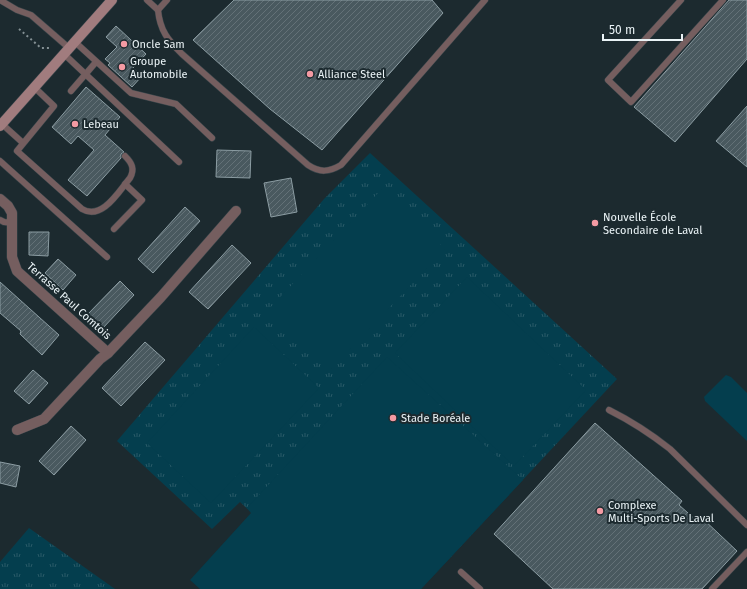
<svg xmlns="http://www.w3.org/2000/svg" width="747" height="589" viewBox="0 0 747 589" font-family="'Fira Sans',sans-serif">
  <style>
    .grass { fill: url(#grass-tufts) }
    .pitch { fill: #043e4e }
    .building { fill: url(#building-hatch); stroke: #8c9da3 }
    .lines { fill: none; stroke-linecap: round; stroke-linejoin: round }
    .lane-casing { stroke: #39464b; stroke-width: 7 }
    .street-casing { stroke: #39464b; stroke-width: 11 }
    .secondary-casing { stroke: #39464b; stroke-width: 11 }
    .path { stroke: #849094; stroke-width: 2; stroke-dasharray: 2 3; stroke-linecap: butt }
    .lane { stroke: #755e5f; stroke-width: 6 }
    .street { stroke: #755e5f; stroke-width: 10 }
    .secondary { stroke: #a17c7e; stroke-width: 10 }
    .poi-dot { fill: #f49aa3; stroke: #1c2a2f; stroke-width: 1.5 }
    .labels { text-anchor: middle; dominant-baseline: central; stroke-width: 4; stroke-linejoin: round; paint-order: stroke }
    .poi-label { font-size: 11px; fill: #eaf3f6; stroke: #1c2a2f; text-anchor: start }
    .street-label { font-size: 11px; fill: #eaf3f6; stroke: #1c2a2f }
  </style>
  <defs>
    <pattern id="grass-tufts" width="24" height="20" patternUnits="userSpaceOnUse"><rect width="24" height="20" fill="#043e4e"/><path d="M3 7l-1-3M5 7V3M7 7l1-3M15 17l-1-3M17 17v-4M19 17l1-3" fill="none" stroke="#295a68"/></pattern>
    <pattern id="building-hatch" width="6" height="6" patternUnits="userSpaceOnUse"><rect width="6" height="6" fill="#49595f"/><path d="M-1 1l2-2M0 6l6-6M5 7l2-2" fill="none" stroke="#637177"/></pattern>
  </defs>
  <rect width="100%" height="100%" fill="#1c2a2f"/>
  <g class="grass">
    <polygon points="370,153 617,379 421,589 332,589 240,502 212,529 117,441 324,199"/>
    <polygon points="29,528 115,589 0,589 0,562"/>
  </g>
  <g class="pitch">
    <polygon points="382,189 445,249 331,369 269,309"/>
    <polygon points="467,277 586,390 514,466 395,353"/>
    <polygon points="254,327 319,388 211,503 147,443"/>
    <polygon points="387,357 523,480 421,589 200,589 190,580 251,513 247,508"/>
    <polygon points="726,375 731,377 747,393 747,441 705,401 704,397"/>
  </g>
  <g class="building">
    <polygon points="234,0 432,0 443,13 322,150 270,109 193,40"/>
    <polygon points="729,0 747,0 747,59 675,142 634,107"/>
    <polygon points="116,26 146,54 133,68 142,76 132,87 108,65 110,63 105,59 117,47 106,37"/>
    <polygon points="86,87 120,117 105,135 124,152 121,154 121,158 87,196 68,180 94,150 78,136 71,144 52,127"/>
    <polygon points="747,106 747,167 716,141"/>
    <polygon points="217,150 251,151 250,178 216,177"/>
    <polygon points="291,178 297,212 271,217 264,183"/>
    <polygon points="185,207 200,221 153,273 138,259"/>
    <polygon points="29,232 49,232 48,256 29,255"/>
    <polygon points="232,245 251,263 208,309 189,292"/>
    <polygon points="58,259 76,275 63,290 45,273"/>
    <polygon points="120,281 134,295 102,329 87,315"/>
    <polygon points="0,282 59,335 42,355 20,334 21,331 0,313"/>
    <polygon points="145,342 165,360 121,406 102,388"/>
    <polygon points="33,370 48,383 29,404 14,391"/>
    <polygon points="595,423 682,501 679,505 697,521 701,517 737,551 702,589 553,589 494,534"/>
    <polygon points="71,426 86,440 54,475 39,461"/>
    <polygon points="0,462 20,466 16,487 0,483"/>
  </g>
  <g class="lines">
    <g class="lane-casing">
      <g id="lane">
        <polyline points="0,0 17,10 31,15 69,48"/>
        <polyline points="147,0 158,10 167,0"/>
        <polyline points="681,0 608,80 631,102 723,0"/>
        <path d="M158 10C160 31 168 40 182 54L308 165C320 173 329 172 341 165L485 0"/>
        <polyline points="75,42 131,93 176,104 212,138"/>
        <polyline points="64,54 179,162"/>
        <path d="M34 87 54 106 17 151 82 209C102 221 119 191 130 178 135 169 132 163 125 156"/>
        <polyline points="71,91 96,62"/>
        <polyline points="2,124 23,143"/>
        <polyline points="0,161 107,257"/>
        <polyline points="0,220 4,222 13,223"/>
        <polyline points="114,229 142,200 125,184"/>
        <path d="M609 410C631 421 651 434 670 449L747 525"/>
        <polyline points="461,572 480,589"/>
        <polyline points="712,589 747,552"/>
      </g>
    </g>
    <g class="street-casing">
      <g id="street">
        <polyline points="0,199 8,206 12,213 12,257 17,271 108,353"/>
        <polyline points="17,430 44,419 100,359 108,353 161,297 236,211"/>
      </g>
    </g>
    <g class="secondary-casing">
      <polyline id="secondary" points="0,126 112,0"/>
    </g>
    <polyline class="path" points="19,29 41,48 51,48"/>
    <use href="#lane" class="lane"/>
    <use href="#street" class="street"/>
    <use href="#secondary" class="secondary"/>
  </g>
  <g class="poi-dot">
    <circle cx="124" cy="44" r="4"/>
    <circle cx="122" cy="67" r="4"/>
    <circle cx="310" cy="74" r="4"/>
    <circle cx="75" cy="124" r="4"/>
    <circle cx="595" cy="223" r="4"/>
    <circle cx="393" cy="418" r="4"/>
    <circle cx="600" cy="511" r="4"/>
  </g>
  <g class="labels">
    <g class="poi-label">
      <text x="132" y="44">Oncle Sam</text>
      <text x="130" y="61">Groupe<tspan x="130" dy="13">Automobile</tspan></text>
      <text x="318" y="74">Alliance Steel</text>
      <text x="83" y="124">Lebeau</text>
      <text x="603" y="217">Nouvelle École<tspan x="603" dy="13">Secondaire de Laval</tspan></text>
      <text x="401" y="418">Stade Boréale</text>
      <text x="608" y="505">Complexe<tspan x="608" dy="13">Multi-Sports De Laval</tspan></text>
    </g>
    <g class="street-label">
      <text transform="translate(69 301) rotate(42)">Terrasse Paul Comtois</text>
    </g>
  </g>
  <path d="M603 34v6h79v-6" fill="none" stroke="#eaf3f6" stroke-width="2"/>
  <text x="609" y="34" font-size="12" fill="#eaf3f6" stroke="#1c2a2f" stroke-width="3" paint-order="stroke">50 m</text>
</svg>
